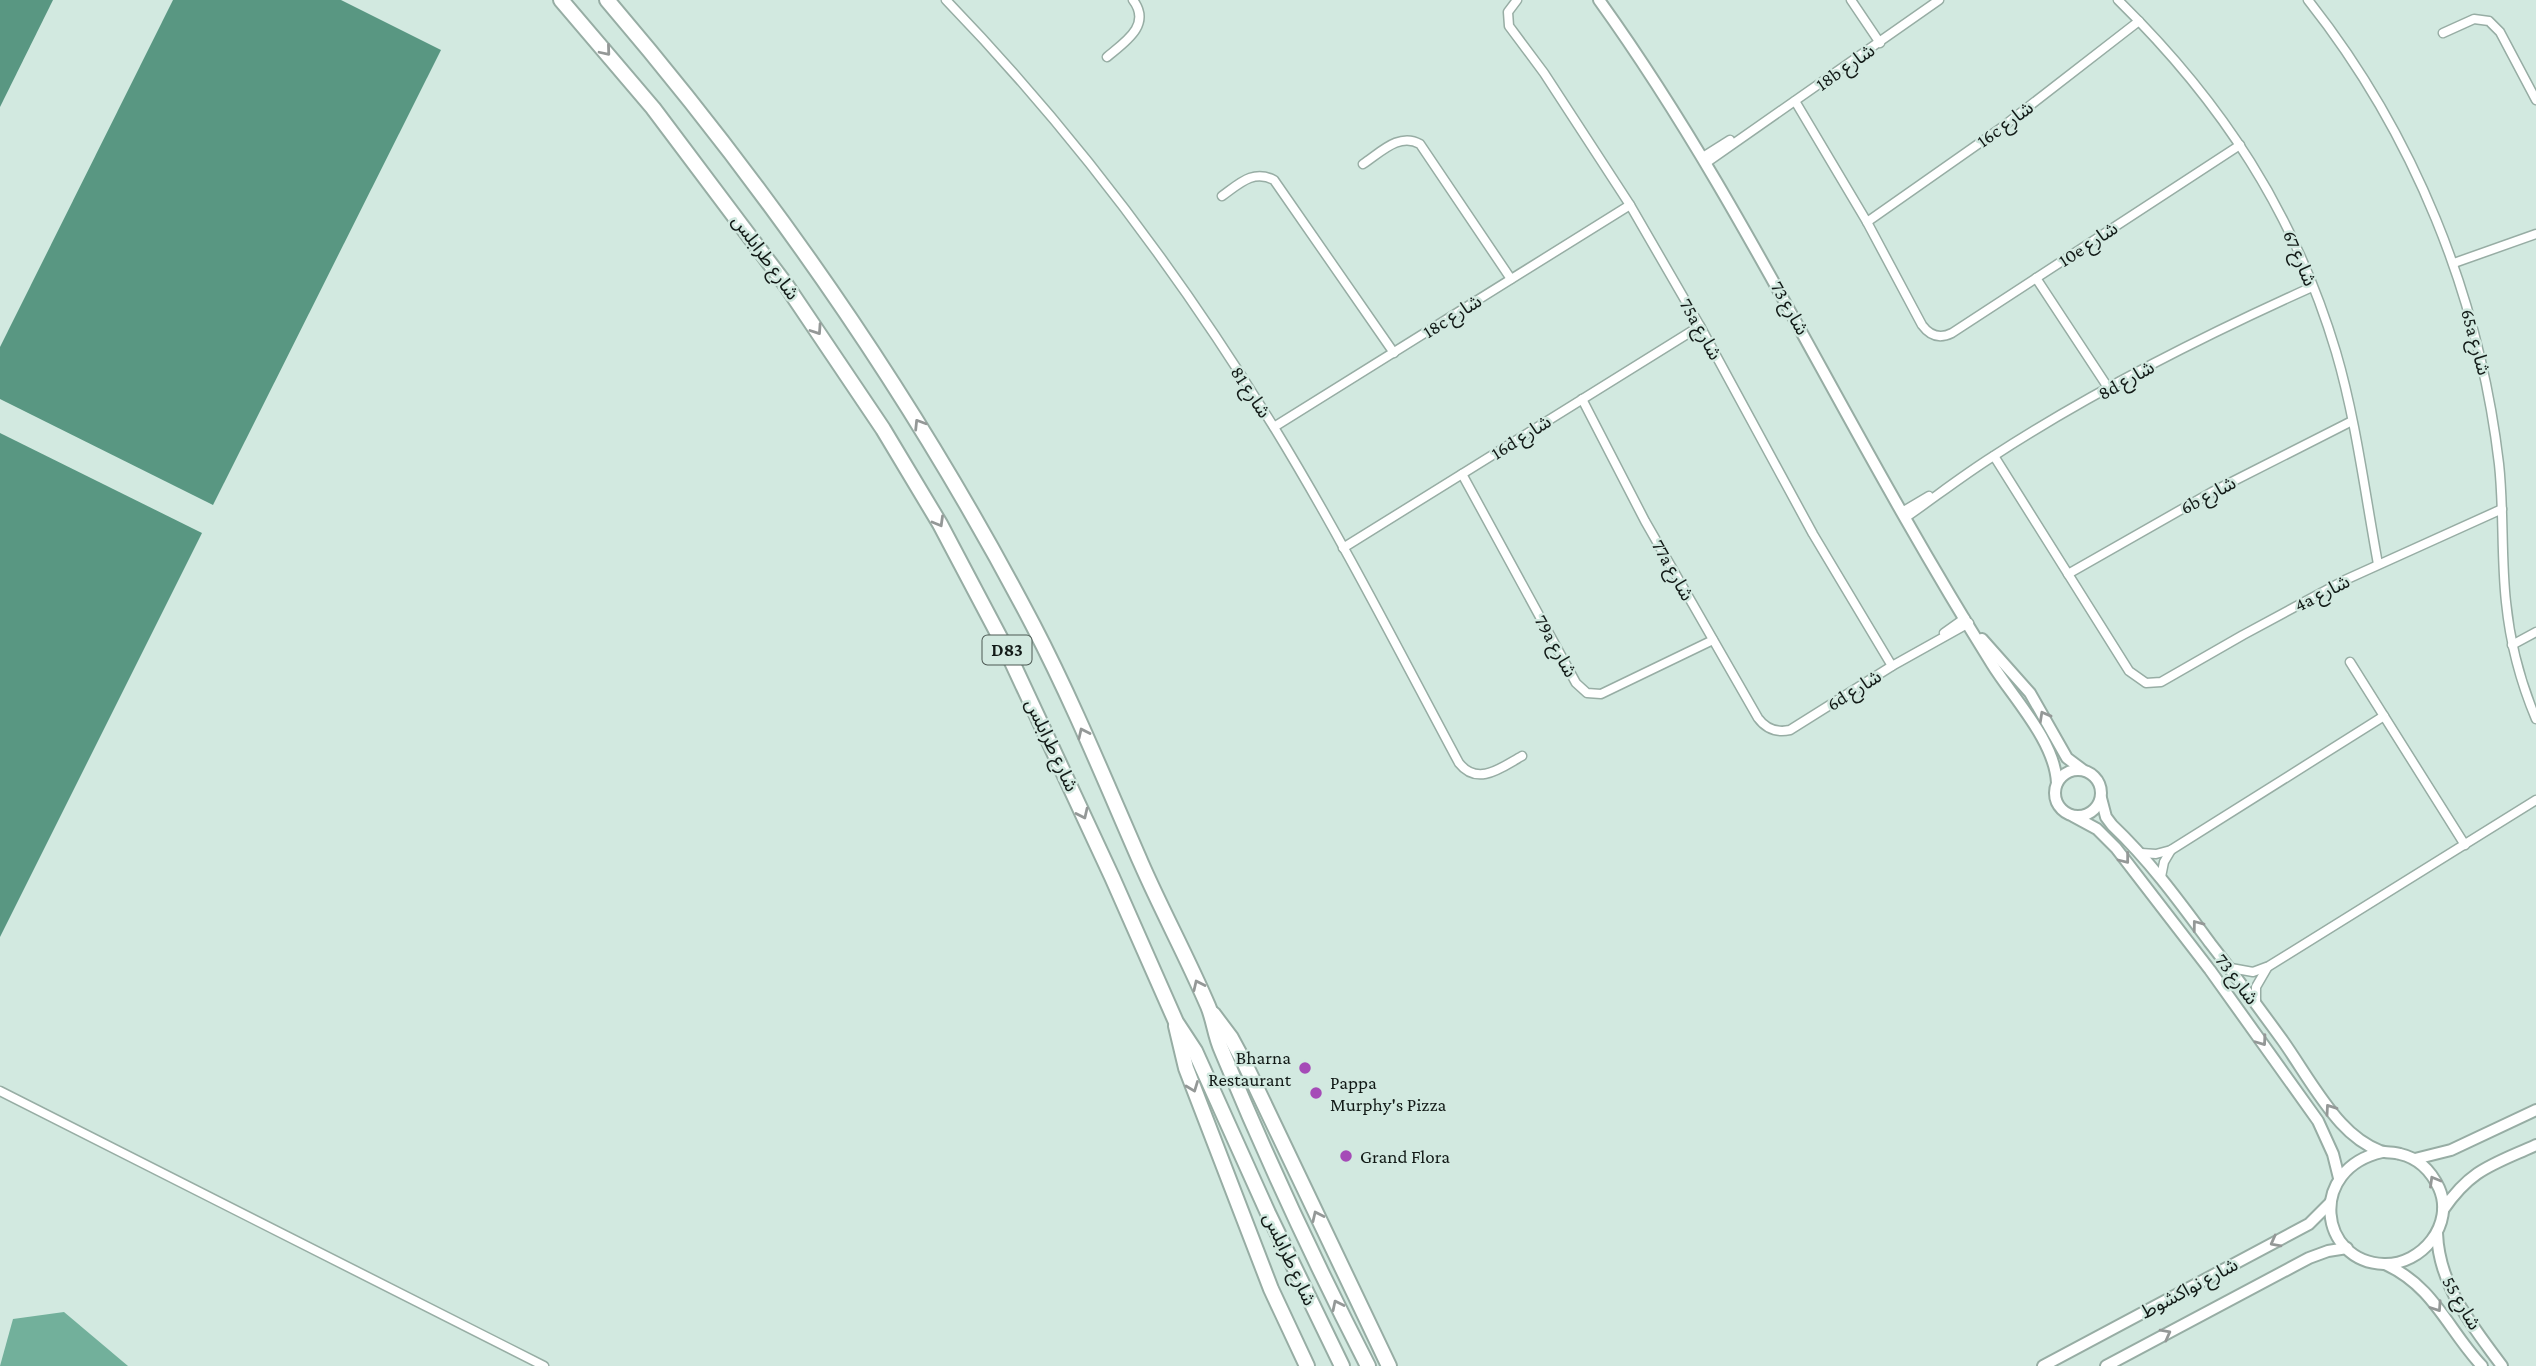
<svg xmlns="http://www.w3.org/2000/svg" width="2536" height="1366" viewBox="0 0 2536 1366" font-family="'Crimson Pro','Noto Sans Arabic',serif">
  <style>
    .forest { fill: #72b09b }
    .water { fill: #599782 }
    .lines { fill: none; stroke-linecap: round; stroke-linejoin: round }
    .minor-casing { stroke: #97ada4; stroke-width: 11 }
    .tertiary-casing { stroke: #97ada4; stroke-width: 14 }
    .motorway-casing { stroke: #97ada4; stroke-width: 18 }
    .minor { stroke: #fff; stroke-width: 8 }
    .tertiary { stroke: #fff; stroke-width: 10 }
    .motorway { stroke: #fff; stroke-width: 14 }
    .oneway { stroke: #949897 }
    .poi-dot { fill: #a54bb7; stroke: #d2e9e0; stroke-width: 2.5 }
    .labels { text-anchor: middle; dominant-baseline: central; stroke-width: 5; stroke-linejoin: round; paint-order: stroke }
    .shield { fill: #d2e9e0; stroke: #4c5853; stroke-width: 2 }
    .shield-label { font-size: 18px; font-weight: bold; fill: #121a17 }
    .street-label { font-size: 19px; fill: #121a17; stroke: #d2e9e0 }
    .poi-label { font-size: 19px; fill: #121a17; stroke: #d2e9e0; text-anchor: start }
  </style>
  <rect width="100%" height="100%" fill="#d2e9e0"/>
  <polygon class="forest" points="64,1312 128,1366 0,1366 13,1319"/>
  <g class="water">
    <polygon points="0,0 53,0 0,107"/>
    <polygon points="173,0 341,0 441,50 213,505 0,399 0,347"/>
    <polygon points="0,433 202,533 0,937"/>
  </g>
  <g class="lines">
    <g class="minor-casing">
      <g id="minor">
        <path d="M946 0C1071 129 1181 276 1275 429 1341 537 1399 651 1459 763 1478 787 1502 767 1522 756"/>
        <polyline points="1517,0 1508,12 1509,26 1544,73 1630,205 1700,326 1813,534 1892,666"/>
        <polyline points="1851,0 1880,43"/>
        <path d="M2118 0C2222 102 2294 212 2336 352 2356 420 2365 494 2378 564"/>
        <path d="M2308 0C2414 134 2479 295 2499 464 2504 510 2501 556 2506 602 2510 642 2520 681 2536 719"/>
        <polyline points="2443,33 2474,19 2489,21 2500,32 2536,100"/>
        <path d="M1107 57C1125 42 1152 25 1133 0"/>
        <path d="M1795 101 1867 222 1922 325C1930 336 1940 339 1952 333L2240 145"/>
        <polyline points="1703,157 1730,140"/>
        <polyline points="1706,163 1939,0"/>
        <path d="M1363 164C1380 153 1399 132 1420 144L1511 279"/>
        <path d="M1222 196C1239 184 1253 169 1274 180L1394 353"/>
        <polyline points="1867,222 2001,128 2139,21"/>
        <polyline points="2454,263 2536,234"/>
        <polyline points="2036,278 2109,389"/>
        <path d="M1582 399 1645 521 1758 718C1766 729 1776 733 1790 730L1892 666 1969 623"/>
        <polyline points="1274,427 1630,205"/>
        <polyline points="1994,456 2129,671 2146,683 2161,682 2243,635 2345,580 2502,509"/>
        <polyline points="1462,474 1576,683 1587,693 1601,694 1713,640"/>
        <polyline points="1902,512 1929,496"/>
        <path d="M1905 518C1934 498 1962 476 1992 457 2093 391 2203 336 2312 287"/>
        <polyline points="1343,548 1700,326"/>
        <polyline points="2068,574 2212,492 2352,421"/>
        <polyline points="1944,633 1965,618"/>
        <polyline points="2512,645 2536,632"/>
        <polyline points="2350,662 2465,845"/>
        <polyline points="2141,853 2156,854 2171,850 2384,716"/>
        <polyline points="2161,877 2164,862 2171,850"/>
        <polyline points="2231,968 2253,972 2269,966 2536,800"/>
        <polyline points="2256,1003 2256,987 2267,968"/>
        <polyline points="0,1091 544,1366"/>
      </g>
    </g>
    <g class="tertiary-casing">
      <g id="tertiary">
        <path d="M1599 0C1717 164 1805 344 1905 518 1933 567 1962 616 1992 664 2013 698 2055 741 2057 783"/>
        <polyline points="1982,639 2030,693 2067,758 2083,770"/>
        <circle cx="2078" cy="793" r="23"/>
        <path d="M2101 798 2106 817 2112 825C2150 861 2179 901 2210 943 2235 975 2259 1008 2283 1041 2302 1068 2319 1099 2341 1123 2351 1134 2365 1145 2380 1151 2386 1153 2394 1152 2400 1154 2418 1158 2431 1171 2439 1188 2455 1224 2422 1265 2384 1264 2319 1262 2307 1169 2382 1152"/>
        <polyline points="2073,816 2097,829 2116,848 2210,970 2318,1121 2333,1154 2339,1178"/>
        <polyline points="2415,1159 2451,1150 2536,1110"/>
        <path d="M2443 1210C2471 1169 2492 1165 2536 1145"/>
        <path d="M2437 1233C2439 1287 2472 1325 2502 1366"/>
        <path d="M2385 1264C2434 1286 2448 1330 2482 1366"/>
        <polyline points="2043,1366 2309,1224 2330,1203"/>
        <polyline points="2106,1366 2309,1258 2328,1251 2347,1248"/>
      </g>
    </g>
    <g class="motorway-casing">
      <g id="motorway">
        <polyline points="561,0 653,108 786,285 883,429 940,524 1006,649 1112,877 1176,1022 1195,1051 1268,1213 1342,1366"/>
        <path d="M607 0C772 193 916 401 1033 625 1073 702 1106 783 1141 863 1162 911 1187 957 1208 1006 1214 1020 1215 1036 1222 1051 1266 1157 1315 1263 1368 1366"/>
        <polyline points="1213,1014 1231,1038 1245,1064 1389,1366"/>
        <polyline points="1176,1026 1186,1068 1271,1289 1307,1366"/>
      </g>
    </g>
    <use href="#minor" class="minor"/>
    <use href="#tertiary" class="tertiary"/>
    <use href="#motorway" class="motorway"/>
  </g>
  <defs><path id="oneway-chevron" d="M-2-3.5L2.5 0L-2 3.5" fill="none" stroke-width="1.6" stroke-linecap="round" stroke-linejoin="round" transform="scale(1.75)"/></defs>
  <g class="oneway">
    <use href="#oneway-chevron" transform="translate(606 51) rotate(50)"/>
    <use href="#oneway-chevron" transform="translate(817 330) rotate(56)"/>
    <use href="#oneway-chevron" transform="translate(919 424) rotate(-122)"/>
    <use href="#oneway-chevron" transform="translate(939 522) rotate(60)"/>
    <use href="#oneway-chevron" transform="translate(2044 716) rotate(-119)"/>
    <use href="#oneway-chevron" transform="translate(1083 733) rotate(-115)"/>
    <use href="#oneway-chevron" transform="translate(1083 814) rotate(65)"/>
    <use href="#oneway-chevron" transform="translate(2125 859) rotate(52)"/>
    <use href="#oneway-chevron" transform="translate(2197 925) rotate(-127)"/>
    <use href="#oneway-chevron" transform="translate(1198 985) rotate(-115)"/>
    <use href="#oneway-chevron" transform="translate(2262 1041) rotate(54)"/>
    <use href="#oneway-chevron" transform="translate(1193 1087) rotate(69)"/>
    <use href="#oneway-chevron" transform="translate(2330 1109) rotate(-125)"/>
    <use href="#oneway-chevron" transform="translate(2434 1181) rotate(-120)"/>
    <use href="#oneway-chevron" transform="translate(1317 1216) rotate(-115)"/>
    <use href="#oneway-chevron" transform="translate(2275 1242) rotate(152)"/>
    <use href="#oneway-chevron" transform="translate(1337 1305) rotate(-116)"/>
    <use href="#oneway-chevron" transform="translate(2437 1307) rotate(56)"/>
    <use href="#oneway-chevron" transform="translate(2166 1334) rotate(-28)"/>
  </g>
  <g class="poi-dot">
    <circle cx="1305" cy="1068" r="7"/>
    <circle cx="1316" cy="1093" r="7"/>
    <circle cx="1346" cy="1156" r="7"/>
  </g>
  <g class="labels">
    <rect class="shield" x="982.5" y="635.5" width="49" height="29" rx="5"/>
    <g class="shield-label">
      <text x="1007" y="650">D83</text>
    </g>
    <g class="street-label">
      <text transform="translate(1845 67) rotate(-35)">18b شارع</text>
      <text transform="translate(2005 124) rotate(-36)">16c شارع</text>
      <text transform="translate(2088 244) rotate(-33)">10e شارع</text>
      <text transform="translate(766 257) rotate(54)">شارع طرابلس</text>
      <text transform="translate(2300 258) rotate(67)">شارع 67</text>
      <text transform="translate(1790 308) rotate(61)">شارع 73</text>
      <text transform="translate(1452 316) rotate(-32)">18c شارع</text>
      <text transform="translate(1701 329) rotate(61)">75a شارع</text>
      <text transform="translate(2476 342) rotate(75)">65a شارع</text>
      <text transform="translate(2126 380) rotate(-29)">8d شارع</text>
      <text transform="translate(1251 392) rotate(57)">شارع 81</text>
      <text transform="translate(1521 437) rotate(-32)">16d شارع</text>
      <text transform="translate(2208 495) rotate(-28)">6b شارع</text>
      <text transform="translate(1673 570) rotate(61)">77a شارع</text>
      <text transform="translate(2322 593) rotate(-27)">4a شارع</text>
      <text transform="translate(1556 646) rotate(61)">79a شارع</text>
      <text transform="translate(1854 690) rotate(-32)">6d شارع</text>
      <text transform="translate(1052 745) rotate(65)">شارع طرابلس</text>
      <text transform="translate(2237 979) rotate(53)">شارع 73</text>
      <text transform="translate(1290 1259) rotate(65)">شارع طرابلس</text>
      <text transform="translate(2189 1288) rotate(-28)">شارع نواكشوط</text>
      <text transform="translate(2462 1303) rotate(60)">شارع 55</text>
    </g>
    <g class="poi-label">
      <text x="1291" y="1057" text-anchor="end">Bharna<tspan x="1291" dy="22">Restaurant</tspan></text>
      <text x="1330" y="1082">Pappa<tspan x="1330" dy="22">Murphy's Pizza</tspan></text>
      <text x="1360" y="1156">Grand Flora</text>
    </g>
  </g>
</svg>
